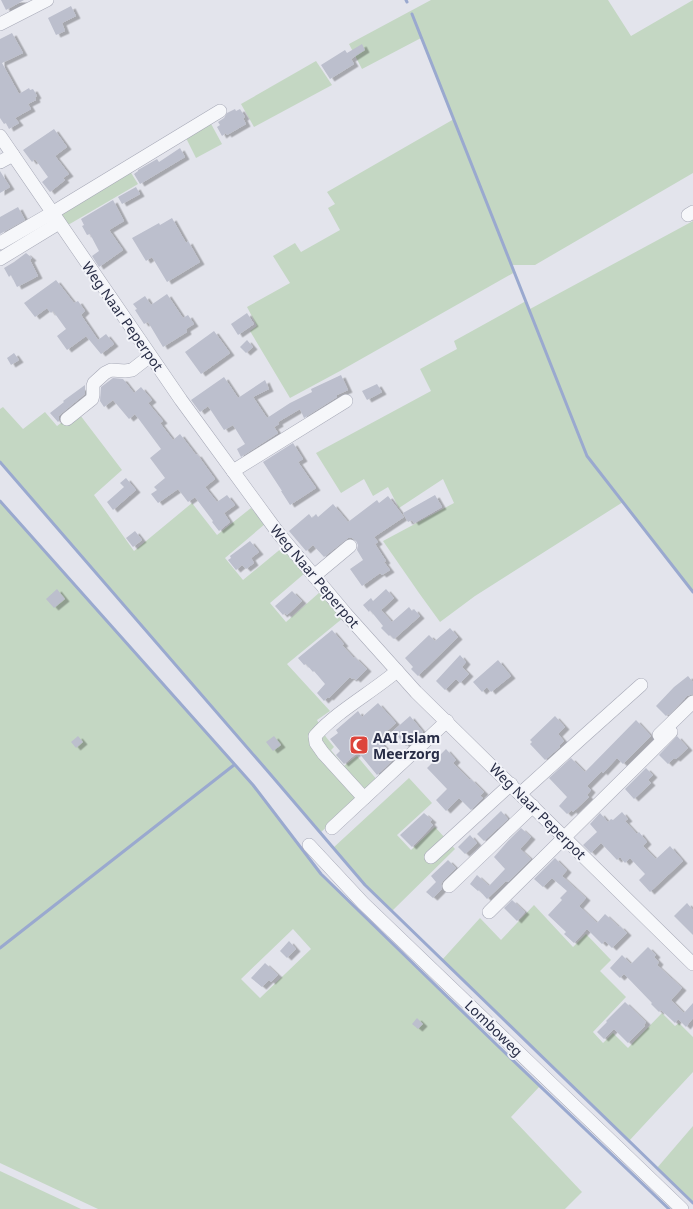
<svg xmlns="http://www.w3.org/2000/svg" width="693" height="1209" viewBox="0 0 693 1209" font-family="'Noto Sans',sans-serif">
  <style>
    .green { fill: #c4d7c3; fill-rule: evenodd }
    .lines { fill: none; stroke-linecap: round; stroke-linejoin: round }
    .stream { stroke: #9aa9cf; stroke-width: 3 }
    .building { fill: #bcbfcd; filter: url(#shadow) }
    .minor-casing { stroke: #a7a9b7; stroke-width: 14 }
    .minor { stroke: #f6f7fa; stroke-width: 13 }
    .labels { text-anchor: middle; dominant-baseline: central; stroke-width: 4; stroke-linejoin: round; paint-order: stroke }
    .street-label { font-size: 14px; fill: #282d46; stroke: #f3f4f9 }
    .poi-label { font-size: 14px; font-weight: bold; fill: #282d46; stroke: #f3f4f9; text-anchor: start }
  </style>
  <defs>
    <filter id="shadow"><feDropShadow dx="4.5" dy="2.5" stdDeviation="0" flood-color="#0004"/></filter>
  </defs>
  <rect width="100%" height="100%" fill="#e3e4ec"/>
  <g class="green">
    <polygon points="431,0 608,0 631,36 693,0 693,173 535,265 512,265 515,272 340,371 290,398 250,331 257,326 247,307 290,283 273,256 295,243 301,252 340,230 328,208 335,204 327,192 454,119 421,38 362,69 349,44"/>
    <polygon points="316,61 332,85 254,127 241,104"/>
    <polygon points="210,122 222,144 196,158 185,136"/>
    <polygon points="128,168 138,184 68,225 58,211"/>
    <polygon points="693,221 693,592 623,502 475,596 440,622 419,593 383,541 454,503 443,479 399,508 388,487 373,496 364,479 341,493 316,453 431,391 420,369 457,349 454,341 526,301 530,309"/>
    <polygon points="3,407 23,429 45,412 57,426 77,411 122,470 94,495 134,551 192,503 217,535 251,508 265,524 225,558 243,580 283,547 305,573 270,603 286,622 320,592 343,618 287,664 330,711 317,720 326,737 334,747 331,750 344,766 357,756 378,781 320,833 271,775 0,462 0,409"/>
    <path d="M0 501 253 785 321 874 540 1086 511 1117 582 1192 565 1209H98L0 1163ZM293 929 311 949 260 998 241 979Z"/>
    <polygon points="409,778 432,803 397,835 411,850 435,827 455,849 392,911 365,885 333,848"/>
    <polygon points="534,905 573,947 586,934 611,960 600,971 626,997 593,1032 603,1043 613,1033 628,1048 662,1013 675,1026 679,1023 693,1037 693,1072 629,1141 442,960 480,918 501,940"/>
    <polygon points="693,1126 693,1203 657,1168"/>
    <polygon points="0,1171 81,1209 0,1209"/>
  </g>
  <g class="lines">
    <g class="stream">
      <polyline points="406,0 407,2"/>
      <polyline points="412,14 587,456 693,592"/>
      <polyline points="0,462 271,775 365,885 693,1203"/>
      <polyline points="0,501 253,785 321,874 499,1047 669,1209"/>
      <polyline points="0,948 234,765"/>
    </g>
  </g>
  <g class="building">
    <polygon points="1,0 24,0 6,10"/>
    <polygon points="71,6 76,16 62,23 65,31 56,35 48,18"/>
    <polygon points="12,33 23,53 2,63 19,94 29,88 30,90 33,89 37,96 35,97 36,100 28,104 31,109 15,118 19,123 9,129 6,123 4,124 0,118 0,39"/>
    <polygon points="362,44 365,50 351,59 354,64 330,79 321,65 345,50 347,53"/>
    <polygon points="235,109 236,111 240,109 245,117 243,118 246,124 227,135 226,133 222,136 217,127 220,125 218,122 224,118 227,113"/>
    <polygon points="54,129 67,147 55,156 69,174 63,178 65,180 50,192 42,182 48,177 35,159 32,162 23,150"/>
    <polygon points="180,148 185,157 140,184 134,174 138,171 138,170 157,159 159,162"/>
    <polygon points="0,171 10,187 0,193"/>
    <polygon points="136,187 140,194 122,204 118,197"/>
    <polygon points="113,200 124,221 109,230 123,250 99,267 92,256 99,251 90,234 87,235 82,226 84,225 81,219"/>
    <polygon points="18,207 25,220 0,234 0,217"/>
    <polygon points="172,218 186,243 188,241 200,262 167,282 152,257 146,261 132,238 159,223 160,225"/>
    <polygon points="26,253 32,258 30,260 38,276 17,287 11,275 9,277 4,268 14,262"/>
    <polygon points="56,280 74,303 78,301 85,311 81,315 98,340 106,334 114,344 101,354 86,336 67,350 57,336 66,329 53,311 51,313 47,308 35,317 24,303"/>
    <polygon points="167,294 183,318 188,315 194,324 186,329 187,332 163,347 148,322 144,324 135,310 137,309 133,304 145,296 151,305"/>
    <polygon points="247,313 254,324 238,335 231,324"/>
    <polygon points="214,331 230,353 201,374 185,352"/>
    <polygon points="247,340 253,347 246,353 240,347"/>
    <polygon points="14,353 19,360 11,365 7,358"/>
    <polygon points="341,375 348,390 337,395 337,397 304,418 300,409 278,422 279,424 274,427 278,433 241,457 237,449 245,444 233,425 224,430 208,406 200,412 191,400 224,377 238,398 265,380 269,389 253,397 267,418 290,403 312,392 311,389"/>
    <polygon points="113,378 123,379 134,393 141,387 152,400 148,403 163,421 160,423 173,440 180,434 196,455 197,454 215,479 205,487 217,502 227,495 235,505 224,513 230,522 219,531 212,522 213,521 195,497 188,502 178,489 158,503 151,494 157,490 154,487 165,478 150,458 161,449 135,414 129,419 113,400 104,407 100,401 101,387"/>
    <polygon points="377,384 382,392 367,400 362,391"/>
    <polygon points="85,385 85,394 62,413 59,416 59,421 58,422 50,413 64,402 63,401"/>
    <polygon points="293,443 303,459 298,462 316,488 290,505 281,491 282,491 263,462"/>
    <polygon points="126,478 136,490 113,510 107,502 124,487 120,483"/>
    <polygon points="435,495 442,507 414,523 412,520 408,522 403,513"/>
    <polygon points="388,496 404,517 374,537 378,542 375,544 386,561 384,562 390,570 382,575 380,573 362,586 350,569 363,560 357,550 358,545 356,541 352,538 348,538 324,557 313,545 306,551 289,531 309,514 312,518 316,514 318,517 333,504 348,522 377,500 379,503"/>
    <polygon points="135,531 142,540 133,547 126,538"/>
    <polygon points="250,541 259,552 251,558 254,563 246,569 242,565 236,570 228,560 231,558 230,556"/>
    <polygon points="57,589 65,599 54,608 46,599"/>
    <polygon points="386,589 394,598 381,610 392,622 409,607 412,611 414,609 420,616 394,639 390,635 389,636 381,628 383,626 370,610 369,612 363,605 371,598 373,601"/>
    <polygon points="292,591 302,601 287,615 285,613 283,615 275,606"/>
    <polygon points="450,628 458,637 418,676 411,669 413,667 405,658 429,635 435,641"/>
    <polygon points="332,630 344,644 342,645 354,658 355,657 367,669 356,680 354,678 352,679 350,677 329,698 328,697 324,701 317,693 325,684 314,671 313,672 306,664 304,665 298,658"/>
    <polygon points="460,655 466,662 462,667 469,674 460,683 456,679 445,690 436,681"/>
    <polygon points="498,660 511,676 491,692 487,687 482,692 473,682"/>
    <polygon points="688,676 693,682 693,694 687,696 669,715 668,714 666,716 656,706 674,687"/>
    <polygon points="378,703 396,723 378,739 390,753 388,754 393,760 377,775 358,752 344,764 336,755 340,751 330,739 338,733 336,730 358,711 362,717"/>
    <polygon points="410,716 423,732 406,746 393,731"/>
    <polygon points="555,716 565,727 558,734 564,741 559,746 560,747 545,760 530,744 532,742 530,740"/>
    <polygon points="636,720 651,736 623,764 617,758 603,773 602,771 587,786 591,790 587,795 589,797 573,812 572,810 567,814 559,806 567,797 549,778 571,758 585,772"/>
    <polygon points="78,736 83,742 76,748 71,742"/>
    <polygon points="274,736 281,745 273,751 266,742"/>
    <polygon points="677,736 688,748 676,759 674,758 668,764 659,755"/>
    <polygon points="446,749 456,760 453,763 470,780 471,779 484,792 480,796 483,798 471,810 459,798 446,811 436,800 447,789 427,768"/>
    <polygon points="646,768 653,775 648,780 651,783 634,799 625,789"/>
    <polygon points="501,811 508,819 484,841 477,834"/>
    <polygon points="622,812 628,819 625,821 637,834 639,832 647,842 643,846 656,859 670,846 683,861 650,892 639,880 645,874 630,858 625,863 620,857 617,860 601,843 591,853 583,845 597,832 590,824 600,813 608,822 611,819 613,820"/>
    <polygon points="424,813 432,820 430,822 433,825 412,847 400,835"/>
    <polygon points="521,828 531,837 520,849 531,859 508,882 506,881 487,899 479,890 478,891 470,884 477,875 489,886 505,869 494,857 508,841"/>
    <polygon points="470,835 477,843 465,854 458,847"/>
    <polygon points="555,858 567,870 562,876 586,898 579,906 597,923 605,914 619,927 620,926 627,933 612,948 605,941 602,944 587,929 574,943 564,934 566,932 548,915 562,900 560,898 567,891 552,878 543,887 534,879"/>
    <polygon points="448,860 456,868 443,881 441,884 442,889 433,898 426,892 436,882 431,876"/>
    <polygon points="512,900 525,912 517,921 504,908"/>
    <polygon points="687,903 693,910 693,935 674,916"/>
    <polygon points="289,941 296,949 287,958 280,951"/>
    <polygon points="648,947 656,955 654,957 659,962 657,965 682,988 671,1000 684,1013 693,1003 693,1018 686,1027 678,1019 675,1023 661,1010 659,1012 651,1004 652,1003 624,974 620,978 610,968 622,955 631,964"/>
    <polygon points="265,963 278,975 271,982 269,980 262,987 251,978"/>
    <polygon points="625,1002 646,1022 644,1025 645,1026 628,1043 614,1029 604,1039 597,1032 607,1022 606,1021"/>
    <polygon points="417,1018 423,1024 418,1029 412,1024"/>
  </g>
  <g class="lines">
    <g class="minor-casing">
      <g id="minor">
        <polyline points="0,24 47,0"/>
        <polyline points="0,136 181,400 279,534 346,614 416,692 693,964"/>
        <polyline points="0,162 13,155"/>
        <polyline points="688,215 693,212"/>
        <polyline points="0,243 52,213 220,111"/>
        <polyline points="0,259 59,223"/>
        <polyline points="67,419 92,399 93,395 93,386 94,383 105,373 111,370 125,371 132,370 150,356"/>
        <polyline points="233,471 346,401"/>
        <polyline points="314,576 350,546"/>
        <polyline points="659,735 693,702"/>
        <polyline points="520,794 584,736 641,685"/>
        <path d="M364 798 323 753 316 743 315 736C337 711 371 693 397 671"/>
        <polyline points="332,828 447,721"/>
        <polyline points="309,845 363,903 682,1209"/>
        <polyline points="431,857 511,784"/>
        <polyline points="449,886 533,806"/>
        <polyline points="489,912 671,732"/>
      </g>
    </g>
    <use href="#minor" class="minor"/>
  </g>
  <defs>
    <g id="mosque-square" transform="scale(1)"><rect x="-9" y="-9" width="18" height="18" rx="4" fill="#dd453c" stroke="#f3f4f9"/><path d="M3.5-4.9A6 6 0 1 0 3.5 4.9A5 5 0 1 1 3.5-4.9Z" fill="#fff"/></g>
  </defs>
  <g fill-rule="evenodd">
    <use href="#mosque-square" x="359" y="745"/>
  </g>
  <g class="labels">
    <g class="street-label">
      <text transform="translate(123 316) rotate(55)">Weg Naar Peperpot</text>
      <text transform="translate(315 576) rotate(50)">Weg Naar Peperpot</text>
      <text transform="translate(538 811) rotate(45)">Weg Naar Peperpot</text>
      <text transform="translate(494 1028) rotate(44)">Lomboweg</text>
    </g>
    <g class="poi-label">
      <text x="373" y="737">AAI Islam<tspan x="373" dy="16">Meerzorg</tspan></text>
    </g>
  </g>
</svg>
